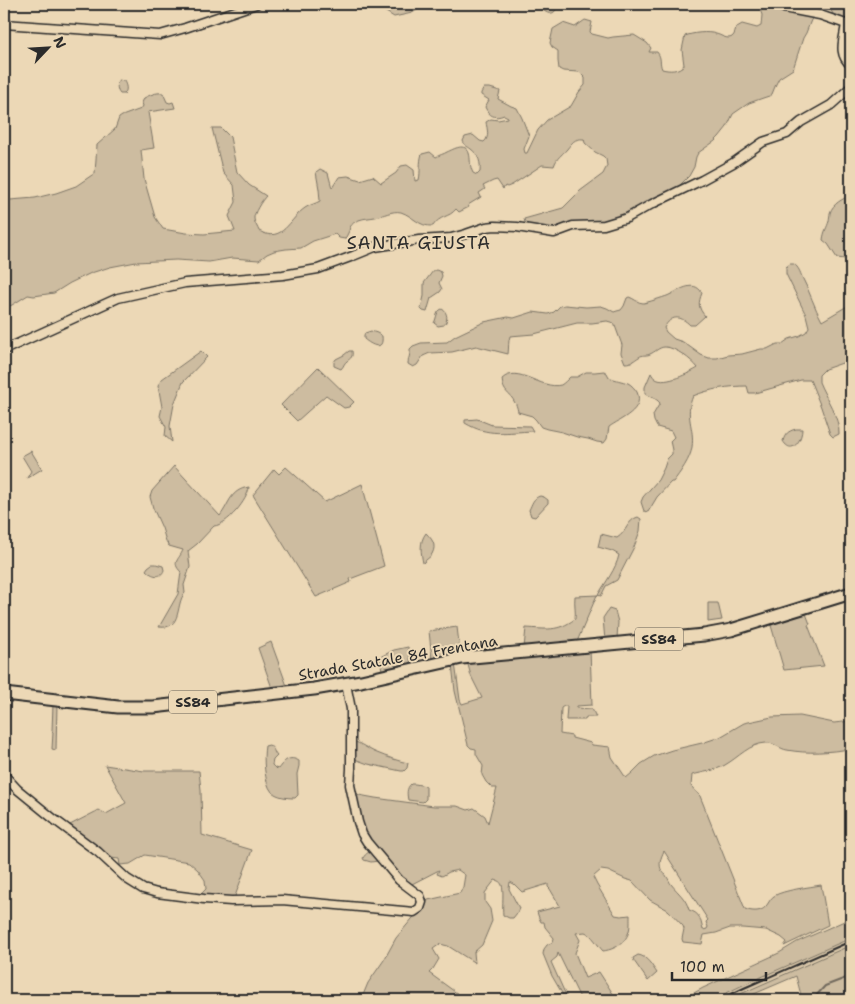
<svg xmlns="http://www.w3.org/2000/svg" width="855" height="1004" viewBox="0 0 855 1004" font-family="'Shantell Sans',sans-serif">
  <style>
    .built { fill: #dcc9aa }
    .green { fill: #cdbca0; stroke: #7c7466; fill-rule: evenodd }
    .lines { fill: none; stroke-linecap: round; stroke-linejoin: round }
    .stream { stroke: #71695d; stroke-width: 2 }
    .street-casing { stroke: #2b2b2b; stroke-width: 11 }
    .primary-casing { stroke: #2b2b2b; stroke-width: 15 }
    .street { stroke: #ecd8b6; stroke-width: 8 }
    .primary { stroke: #ecd8b6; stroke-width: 11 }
    .rail { stroke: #2b2b2b; stroke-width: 2 }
    .labels { text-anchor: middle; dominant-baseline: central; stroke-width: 4; stroke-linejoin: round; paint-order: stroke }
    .shield { fill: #ecd8b6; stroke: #655f55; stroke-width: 1 }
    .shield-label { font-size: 14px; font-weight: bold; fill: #2b2b2b }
    .street-label { font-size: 15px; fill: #2b2b2b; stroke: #ecd8b6 }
    .quarter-label { font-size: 18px; letter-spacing: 1px; fill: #2b2b2b; stroke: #ecd8b6 }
  </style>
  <rect width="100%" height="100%" fill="#ecd8b6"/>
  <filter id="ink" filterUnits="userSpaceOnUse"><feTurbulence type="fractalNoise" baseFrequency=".02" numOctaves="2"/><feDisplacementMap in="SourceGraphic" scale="10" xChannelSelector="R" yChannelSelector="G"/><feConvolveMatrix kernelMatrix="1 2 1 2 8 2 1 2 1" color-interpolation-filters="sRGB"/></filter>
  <g filter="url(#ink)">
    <polygon class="built" points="851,938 851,945 727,1000 712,1000 743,985"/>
    <g class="green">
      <polygon points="373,4 429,4 423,6 412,13 394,17"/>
      <path d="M540 4H572L565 6 554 5 557 8C553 18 541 12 540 4Z"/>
      <path d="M758 4H817V15L811 20 806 33 803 38 793 69 779 78 776 84 772 94 769 96 763 98 749 103 733 114 727 127 719 137 715 141 698 153 696 157 694 167 689 176 675 190 623 217 607 221 583 222C573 231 542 231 528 232L524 219 563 208 580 191 603 174 607 166 606 159 603 156 595 152 585 143 584 139C574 138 572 143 567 149 561 156 557 157 554 166L542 165 512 185 507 187 505 186 503 189 497 180 493 181 483 186 485 189 479 193 481 197 468 205 469 207 459 212 456 209C449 218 440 215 433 226 419 227 413 216 401 212 392 210 383 216 375 217 370 218 364 218 359 220 355 221 352 224 350 227L349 231 345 239 339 238 335 234 313 241 301 248 286 249 274 251 267 254 259 260 232 258 209 262 176 260 136 262 110 267 91 273 70 283 54 293 34 296 28 295 12 305 4 308V203L10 200 35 198 56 193 76 186 95 173 97 145 115 129 119 118 122 116 141 109 143 106 142 103 144 98C150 95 156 92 163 93L167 102 170 103 173 102 175 108 148 112 154 148 141 150 144 179 155 217 163 229 186 233 204 234 235 231 229 216 236 202 234 185 223 173 212 128H221L230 137 237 172 249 185 266 196C262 200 253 214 254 219 254 222 258 228 259 231 283 244 289 219 305 208 309 205 315 204 320 201L319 189 316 172 320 169 328 173 332 188 339 177 348 176 360 180 373 176 381 183 396 173 401 166 407 165 414 170 415 181 419 180C421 172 419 162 422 154L430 152 436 157C439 155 444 154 447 152 454 149 465 142 469 153 471 159 469 165 473 173L477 175 480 172C481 163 479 155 471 149 467 146 465 146 463 141L465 137 473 135 480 141 484 142C490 137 487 129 486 122L491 119 498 120 508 118V117L504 115C495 119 489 116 485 107L489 100 481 95V93L484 88H490L500 91 498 99 511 106 517 108 522 118 529 136 524 149 525 153H527L538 130 547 120 571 106 579 92 585 85V78L579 72 563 71 559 69 558 61V51L552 47 550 43 553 29 563 23 575 27 585 20 592 22 590 32 592 34 608 38 613 37 634 35 647 43 651 48 649 52H657C662 58 659 62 662 69 670 71 678 71 684 65L682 50 685 36C692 33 708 31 716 34 721 35 727 40 732 37 735 35 735 30 737 27L742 24 757 28 761 26 762 15Z"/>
      <path d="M830 4H851V23C840 22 830 16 830 4Z"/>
      <path d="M119 80 124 81C126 85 128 90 124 94H120C117 91 116 84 119 80Z"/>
      <path d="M851 195V256L845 259 837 258 828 244 823 240C824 231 827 228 829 221 829 220 830 214 830 213 833 203 843 199 851 195Z"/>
      <path d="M790 264H794C799 268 800 272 802 277 810 292 814 307 822 321L849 305H851V360L825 369 819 375V382C825 397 840 418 839 434L833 437 830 434 821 407 810 380H801L755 393H749L747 386C729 386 710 389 693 396 684 416 695 428 692 447 691 458 680 473 673 482H671L657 497 648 512 644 511 641 502 643 497 658 480 664 468 667 459 672 454V450L670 441 674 437 671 431 657 427 654 421 653 415 660 403C655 397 651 398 645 394V387L651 373C652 375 654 378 656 379 665 385 690 373 698 368 692 360 675 347 665 347 659 347 655 352 650 354 647 356 643 354 639 357 634 360 632 363 625 363L621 353 622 345 614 323 607 321 592 323H577L534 334 510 336C508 342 509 347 508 354L476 346 452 352 430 353 423 356 417 365 413 367 408 364C408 358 411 354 410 349L413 346 421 343 447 342 455 336 484 322 508 317 514 318 533 312 548 314 554 312 560 306 565 305 586 307 601 306 607 308 614 312 617 311 621 310 624 306 627 298 629 297C633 298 638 303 643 303 646 303 664 297 667 296 677 292 694 278 702 293 698 303 698 308 705 316L695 325H690C680 315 671 315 664 328L666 332 674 339 683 342 701 355 709 358H717L728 355 742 354 761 349H767L777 344H782L789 339 799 336 806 332 809 327 806 315 786 274V267Z"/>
      <polygon points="436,270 441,272 442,276 439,283 442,289 440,292 431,298 427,312 423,311 421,309 424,296 424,283 433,271"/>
      <path d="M442 309C448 312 448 321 444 325L438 326 434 323C437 318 436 311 442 309Z"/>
      <path d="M371 331 377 333 382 336C384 352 371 345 364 339V335L365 333Z"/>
      <polygon points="201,351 207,357 183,382 174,404 170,426 172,442 165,436 166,427 160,416 162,407 158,385 162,379"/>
      <path d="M349 351H352C353 357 351 358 347 361 344 363 344 366 341 369L334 366V362L336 359 344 355Z"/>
      <polygon points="318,367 354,402 349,407 344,408 326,395 297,421 281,405"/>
      <path d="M604 371 607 373 609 377C615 380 622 381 628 383 632 385 635 389 637 392 645 410 620 419 609 427L607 439 604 443 597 442 588 439 577 437 562 432 547 429 541 427 536 420 532 416 518 412C518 411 516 403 515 403 510 392 503 394 502 379 518 364 541 390 561 385 564 383 567 380 570 377H577L586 372H595Z"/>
      <path d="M477 419 492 425 530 426 533 431C507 432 488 437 465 423V420Z"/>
      <path d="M796 429H802C802 440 792 456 783 441 785 434 788 431 796 429Z"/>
      <polygon points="31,451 42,469 27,478 31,471 22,456"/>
      <path d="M174 466 220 516C230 503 230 490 249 487 248 500 227 525 214 526L197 544 188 551 190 567 184 585 185 593C175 603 183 630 159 627L178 594 181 572C171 562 179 560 183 550L169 546 166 541 162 528 153 508 150 497 152 491Z"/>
      <polygon points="286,467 325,502 362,484 384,566 350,579 351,582 316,597 253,495 274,469 279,474"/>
      <path d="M540 496 544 497 548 500V503L535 517 531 516 529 510C532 504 533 498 540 496Z"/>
      <path d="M638 517 641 519 640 531 634 547 617 580 606 586 601 596 597 595 576 644 524 648 526 628C547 629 557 632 575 619 576 611 574 604 575 596L598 595C605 583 616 569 619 555L612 551 598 547 601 534 617 538C627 532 627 520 638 517Z"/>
      <path d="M426 533C432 539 437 545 432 554 430 558 426 559 423 563 421 553 419 542 426 533Z"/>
      <path d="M152 564H156L163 566 164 570C161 579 152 576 146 570L148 567Z"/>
      <polygon points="708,603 718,603 722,620 708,622"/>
      <polygon points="609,609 615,611 618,622 617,639 605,641 603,618"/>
      <polygon points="805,611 810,624 808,625 824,666 784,670 770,622"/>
      <polygon points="457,627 460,652 432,660 429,631"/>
      <polygon points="271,642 287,686 272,688 258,648"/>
      <polygon points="408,647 411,664 382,671 380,657 394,650"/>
      <path d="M590 649 592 705 576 706V708L592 709 596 717H586L585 720H566L567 706H564L561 708 560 734 572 736V738L591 743 592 745 610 747 612 757 626 778 632 773 641 764 654 756 672 750 702 743 720 737 744 723 772 717 800 716 834 723 851 721V748L850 749C829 752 808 754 787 750 780 749 773 742 766 743 749 744 739 757 725 765 715 771 703 772 692 775L691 786 700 796 745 909C750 911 756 912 761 910 768 907 769 899 774 896 783 890 810 887 821 885L828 925 784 946 787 942 781 937 766 930 742 928H730L716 933 704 935 702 944 683 942 682 939 684 929 683 926 668 910 650 900 632 881 625 879 608 871 601 870 593 877 597 885 615 915 621 916 630 915C630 918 630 921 630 923 630 940 618 949 603 951 598 946 592 934 585 932 582 932 579 933 576 933L580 940 575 953 585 978 599 972 617 1000H581L558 953 557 957 551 962 568 1000H566L552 976 543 954 544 949 547 945 553 942 554 938 545 927 544 922H541L539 918 537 912 560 906 550 889 548 887V884L522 892 514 884 510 882 509 889 519 908 517 913 513 918H509L503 915C502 907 504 891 502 885 500 881 498 881 495 880L485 893V902L490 909 492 921 482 945 474 952 475 963 448 946 440 944 433 949 439 959 433 969 429 973 458 994 452 1000H361L368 983 384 960 396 938 428 900 460 893 463 887 465 875 458 870 449 872 442 876 437 874 439 870 410 885C397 874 367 844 362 828 358 816 356 803 353 790L359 795 375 798 434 806H457L468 810 474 808 485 816 488 823 497 788H492L486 782 482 775 483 766 476 754V749L471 748 468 745 455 691 452 664 455 663 460 700 462 704 482 698 471 676 467 661ZM664 851 708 920 706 922 708 927 707 929 703 930C700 919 701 914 689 910 686 898 678 893 671 884 670 883 668 878 667 877 666 874 663 873 662 871 658 865 661 857 664 851Z"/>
      <polygon points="53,704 57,704 56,750 52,749 53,732 52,731"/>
      <path d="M352 741C361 743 369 750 377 753 387 757 398 761 408 763L407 768 404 771H401L368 764 352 758Z"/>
      <path d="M269 745C274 748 274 753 277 756L273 760 272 765 275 768 278 769C284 761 289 755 299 761V766L297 774 298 795 295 798C287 798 278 797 272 792 264 783 263 757 265 746Z"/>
      <polygon points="105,765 144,771 199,771 201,790 202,835 252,850 234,899 196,896 203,892 206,889 205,880 198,870 189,862 145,855 130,864 120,865 119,859 111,858 68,826 99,810 106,814 126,803"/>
      <path d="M411 784H415L426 786V799L423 802 408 800C407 795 406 788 411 784Z"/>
      <path d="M374 850 378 861 371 862 364 860 363 858C366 853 369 852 374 850Z"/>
      <polygon points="851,918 851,938 743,985 712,1000 681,1000 703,988 779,953 797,942"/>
      <polygon points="851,945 851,1000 801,1000 801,995 796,976 740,1000 727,1000"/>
      <path d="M638 955C647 956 652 966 657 973L648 981 634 961 633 958Z"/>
    </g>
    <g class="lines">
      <polyline class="stream" points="815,1000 815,997 825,986 851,976"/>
      <g class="street-casing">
        <g id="street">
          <polyline points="783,4 784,8 820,15 846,24"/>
          <polyline points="4,24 160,35 185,28 256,4"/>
          <path d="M846 24C844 40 837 54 851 65"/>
          <polyline points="4,350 118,298 185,283 283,275 318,269 353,256 375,247 419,240 451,238 466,234 486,227 495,226 517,227 554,233 573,226 604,225 627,218 652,204 702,180 733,163 763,142 787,134 801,122 831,105 851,87"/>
          <polyline points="4,775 17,789 55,820 98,852 127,879 143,889 157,893 204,899 231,901 282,900 414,912 420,908 422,902 420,896 399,880 367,842 362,834 358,822 350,785 351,769 351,709 346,684"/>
        </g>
      </g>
      <g class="primary-casing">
        <polyline id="primary" points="4,694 118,707 153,707 314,689 361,681 462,658 704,635 731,630 851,593"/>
      </g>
      <use href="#street" class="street"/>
      <use href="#primary" class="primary"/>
      <polyline class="rail" points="719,1000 744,988 851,941"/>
    </g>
  </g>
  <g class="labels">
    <g class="shield">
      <rect x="635" y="627.5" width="48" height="23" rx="4"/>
      <rect x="169" y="690.5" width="48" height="23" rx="4"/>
    </g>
    <g class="shield-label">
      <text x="659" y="639">SS84</text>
      <text x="193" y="702">SS84</text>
    </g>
    <g class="street-label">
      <text transform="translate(398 658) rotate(-10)">Strada Statale 84 Frentana</text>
    </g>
    <g class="quarter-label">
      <text x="419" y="243">SANTA GIUSTA</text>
    </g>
  </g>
  <rect width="855" height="1004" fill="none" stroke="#ecd8b6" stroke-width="20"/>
  <rect x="10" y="10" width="835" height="984" fill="none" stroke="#2b2b2b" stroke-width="2" filter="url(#ink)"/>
  <g transform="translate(48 48) rotate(65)" stroke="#ecd8b6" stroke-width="4" paint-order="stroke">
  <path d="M0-4L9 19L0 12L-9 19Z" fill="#2b2b2b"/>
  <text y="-8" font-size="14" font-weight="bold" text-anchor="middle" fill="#2b2b2b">N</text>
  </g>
  <path d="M672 972v8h94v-8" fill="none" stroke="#2b2b2b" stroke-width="2.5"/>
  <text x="680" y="972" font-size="15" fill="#2b2b2b" stroke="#ecd8b6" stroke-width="4" paint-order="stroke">100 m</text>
</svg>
